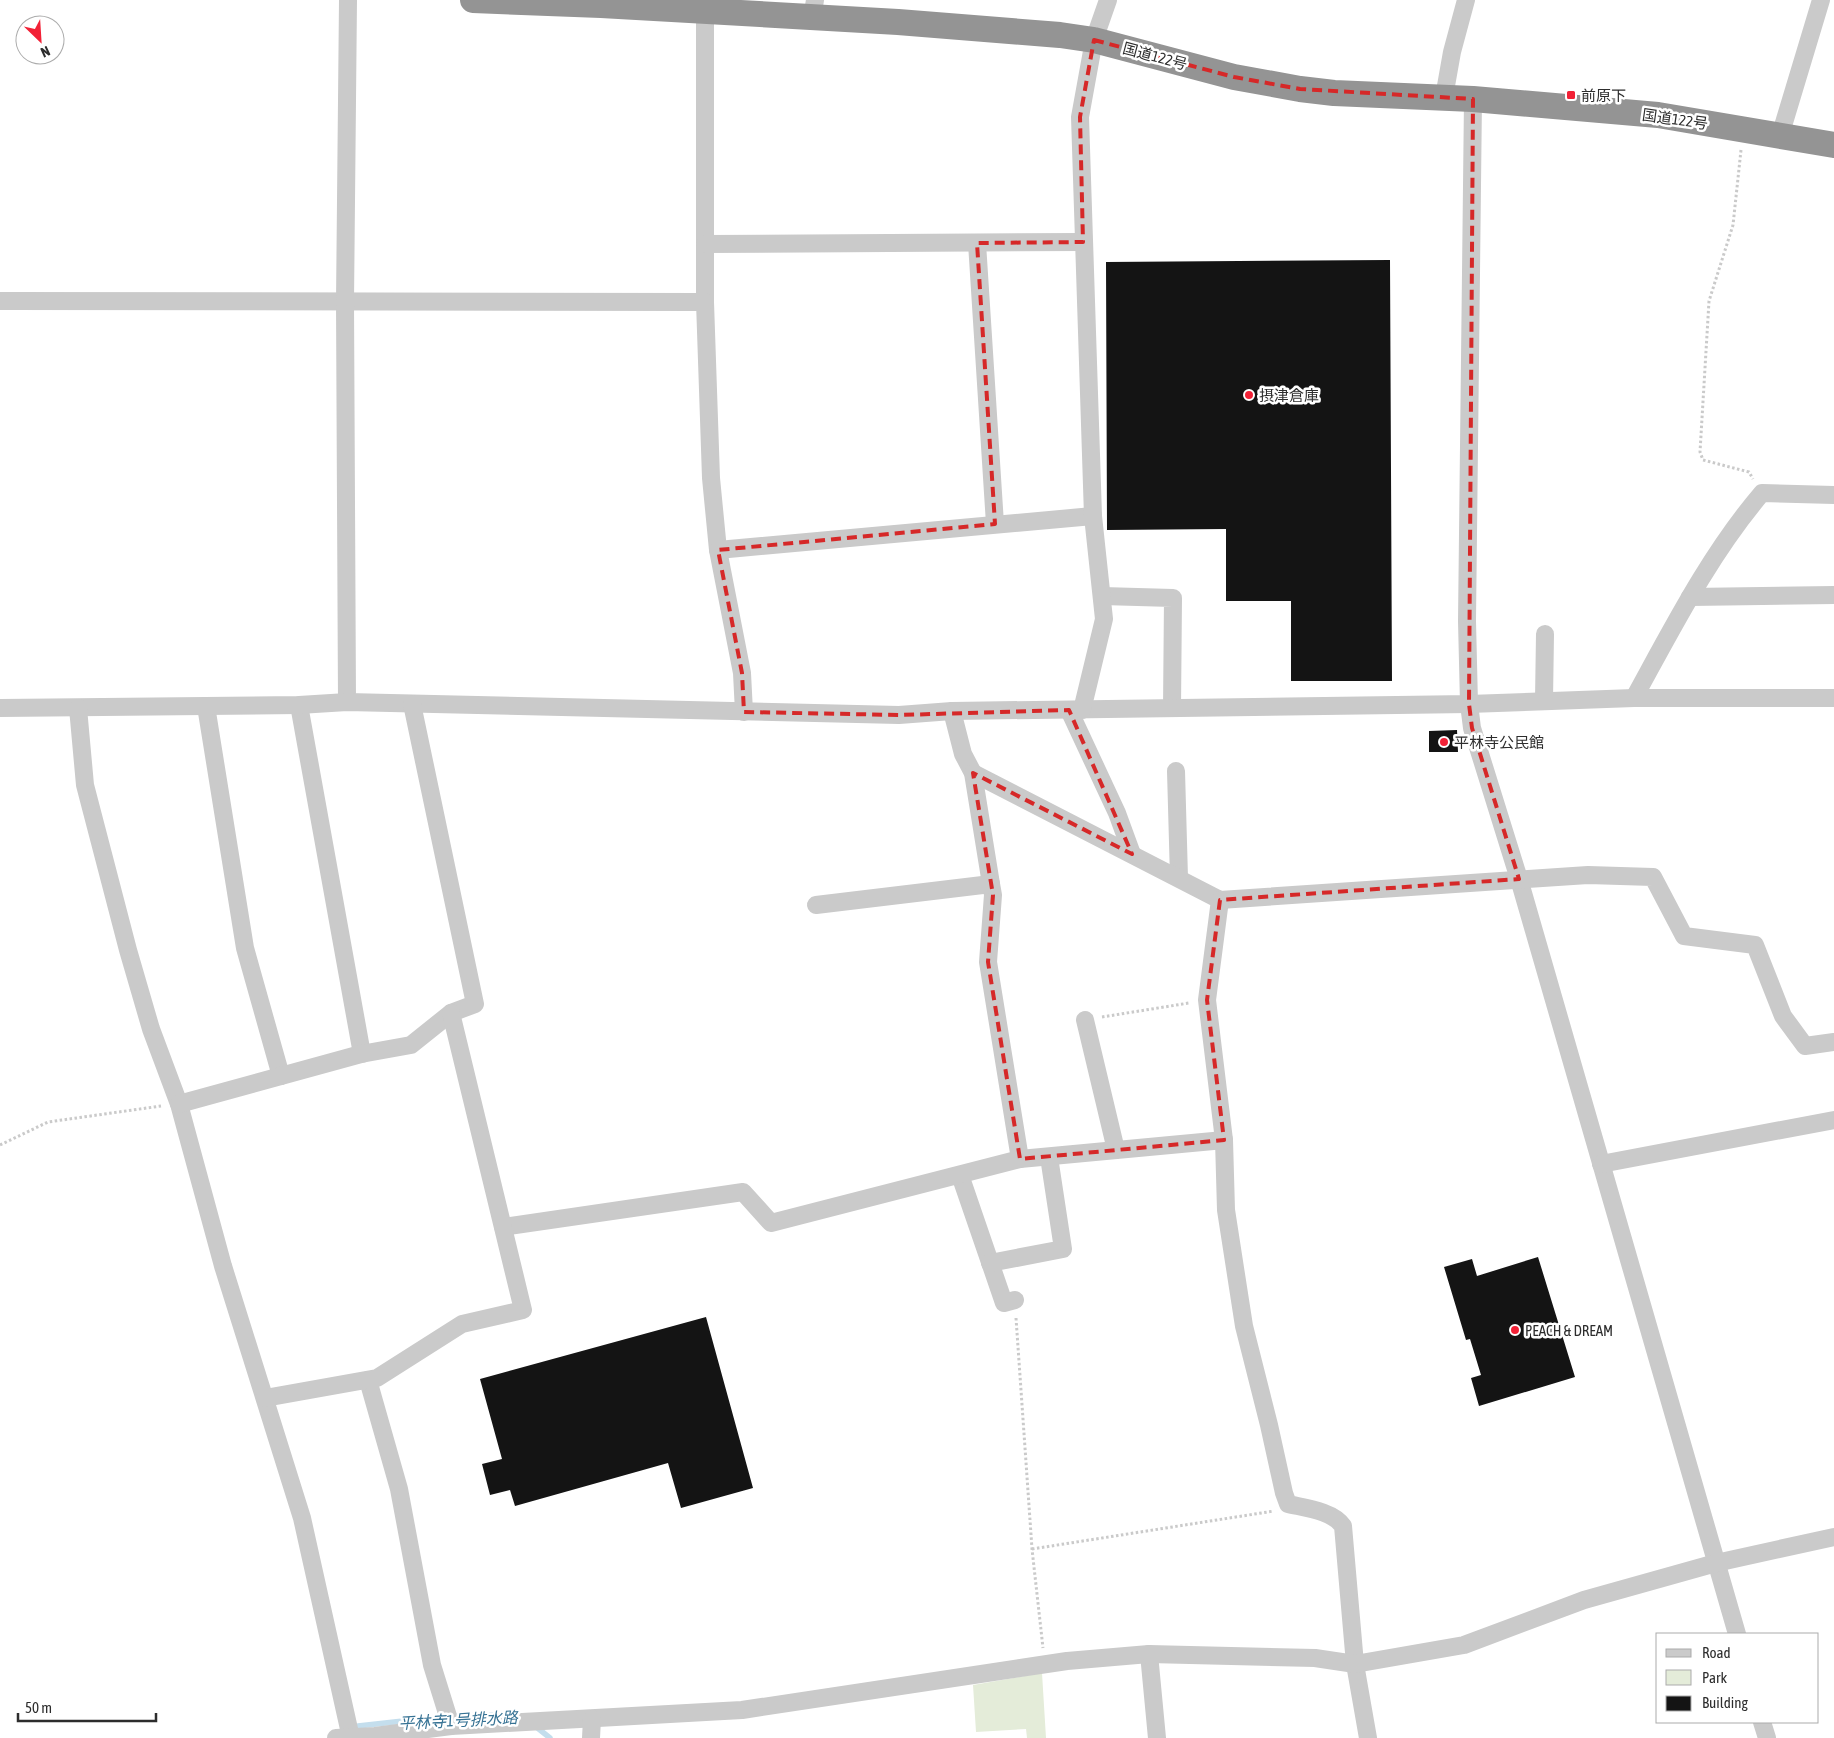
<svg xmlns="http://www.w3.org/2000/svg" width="1834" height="1738" viewBox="0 0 1834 1738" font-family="'Asap Condensed','Noto Sans JP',sans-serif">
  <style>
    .green { fill: #e4ecd9 }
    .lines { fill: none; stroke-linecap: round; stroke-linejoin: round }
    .stream { stroke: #c4deed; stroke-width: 5.5 }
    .building { fill: #141414 }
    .path { stroke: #cacaca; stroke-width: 3; stroke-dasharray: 2.5 2.5; stroke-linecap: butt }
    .minor { stroke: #cacaca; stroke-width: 18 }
    .highway { stroke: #949494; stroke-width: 26 }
    .marked { fill: none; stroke: #d62828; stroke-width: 4; stroke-dasharray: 10 6; stroke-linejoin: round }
    .poi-dot { fill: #f22136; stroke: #fff; stroke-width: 2 }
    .labels { text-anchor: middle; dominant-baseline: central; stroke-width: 5; stroke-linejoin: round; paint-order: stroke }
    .street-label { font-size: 15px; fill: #2d2d2d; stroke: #fff }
    .poi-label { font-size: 15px; fill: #2d2d2d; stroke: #fff; text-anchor: start }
    .water-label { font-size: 16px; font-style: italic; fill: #367294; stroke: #fff }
  </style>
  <rect width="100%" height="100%" fill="#fff"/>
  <polygon class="green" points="1042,1673 1046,1738 1027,1738 1026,1729 976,1732 973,1685"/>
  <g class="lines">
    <g class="stream">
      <polyline points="358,1726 439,1717 513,1714"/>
      <polyline points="535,1726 550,1738"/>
    </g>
  </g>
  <g class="building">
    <polygon points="1390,260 1392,681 1291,681 1291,601 1226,601 1226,529 1107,530 1106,262"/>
    <polygon points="1457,730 1458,752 1429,752 1429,731"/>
    <polygon points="1538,1257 1575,1377 1479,1406 1471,1378 1481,1375 1470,1339 1466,1340 1444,1267 1472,1259 1477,1276"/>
    <polygon points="706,1317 753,1488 681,1508 668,1463 515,1506 510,1490 490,1495 482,1464 502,1459 480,1379"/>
  </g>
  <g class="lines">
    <g class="path">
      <polyline points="1741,150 1733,225 1709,301 1700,452 1703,460 1749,472 1753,479"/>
      <polyline points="1102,1017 1189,1003"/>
      <polyline points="0,1145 48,1122 161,1106"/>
      <polyline points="1016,1318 1032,1549 1043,1648"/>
      <polyline points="1032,1549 1274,1511"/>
    </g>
    <g class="minor">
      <polyline points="705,12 705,302 711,478 718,550 742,673 744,712"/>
      <polyline points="812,18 815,0"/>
      <polyline points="1444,97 1452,52 1466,0"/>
      <polyline points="1473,99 1467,621 1469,704 1472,728 1519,879 1737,1634"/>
      <polyline points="1780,136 1821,0"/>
      <polyline points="977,243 995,524"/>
      <polyline points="705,244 1083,242"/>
      <polyline points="0,301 705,302"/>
      <polyline points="718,550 1093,516"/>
      <polyline points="1102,596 1173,598 1172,708"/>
      <polyline points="1690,597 1834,595"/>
      <path d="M1634 698C1673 627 1710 554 1762 493L1834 495"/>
      <polyline points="1544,700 1545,634"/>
      <polyline points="347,702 345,302 348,0"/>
      <polyline points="299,705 362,1054"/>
      <polyline points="206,706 245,948 281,1076"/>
      <polyline points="0,708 299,705 347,702 899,715 952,711 1469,704 1634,698 1834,698"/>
      <polyline points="78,708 85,785 128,950 151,1029 179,1104 223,1266 302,1518 351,1738"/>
      <polyline points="1069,710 1117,813 1132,854"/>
      <polyline points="1082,710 1104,619 1093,516 1080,117 1094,40 1108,0"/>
      <polyline points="952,711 963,754 973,773 991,884 993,895 988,962 1020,1159"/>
      <polyline points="1176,771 1179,878"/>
      <polyline points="973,773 1220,900 1588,875 1653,877 1684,936 1755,945 1783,1016 1805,1046 1834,1042"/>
      <path d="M1220 900 1207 1000 1224 1140 1226 1210 1244 1326 1269 1425 1284 1493 1288 1504C1305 1508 1333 1511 1343 1526L1355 1664 1368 1738"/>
      <polyline points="816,905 991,884"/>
      <polyline points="1085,1020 1116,1150"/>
      <polyline points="179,1104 361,1054 411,1045 451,1013 475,1004 412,704"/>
      <polyline points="1601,1164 1834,1120"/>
      <polyline points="960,1175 1004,1303 1015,1300"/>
      <polyline points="503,1227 743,1192 771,1223 1020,1159 1224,1140"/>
      <polyline points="990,1263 1063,1249 1049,1157"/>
      <polyline points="368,1380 399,1489 432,1665 451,1726"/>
      <polyline points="265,1398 377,1378 462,1324 523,1310 451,1013"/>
      <polyline points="1149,1654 1157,1738"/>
      <polyline points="1762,1722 1767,1738"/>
      <polyline points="336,1738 375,1736 451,1726 742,1710 1067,1661 1149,1654 1315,1658 1355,1664 1464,1645 1584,1600 1716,1563 1834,1537"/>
      <polyline points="591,1738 592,1719"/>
    </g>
    <polyline class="highway" points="473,0 601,5 898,22 1060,35 1094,40 1234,77 1300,89 1334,93 1473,99 1658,115 1834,145"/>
  </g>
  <path class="marked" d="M1094 40 1234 77 1300 89 1473 99 1469 704 1472 728 1519 879 1220 900 1207 1000 1224 1140 1020 1159 988 962 993 895 973 773 1132 854 1069 710 899 715 744 712 742 673 718 550 995 524 977 243 1083 242 1080 117Z"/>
  <g class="poi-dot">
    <rect x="1566" y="90" width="10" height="10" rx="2.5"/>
    <circle cx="1249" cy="395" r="5"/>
    <circle cx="1444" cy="742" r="5"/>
    <circle cx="1515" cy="1330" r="5"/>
  </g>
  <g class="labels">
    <g class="street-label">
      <text transform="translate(1155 56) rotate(15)">国道122号</text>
      <text transform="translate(1675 119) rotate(8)">国道122号</text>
    </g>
    <g class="poi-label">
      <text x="1581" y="95">前原下</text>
      <text x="1259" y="395">摂津倉庫</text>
      <text x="1454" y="742">平林寺公民館</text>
      <text x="1525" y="1330">PEACH &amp; DREAM</text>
    </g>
    <g class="water-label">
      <text transform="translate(458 1720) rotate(-3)">平林寺1号排水路</text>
    </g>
  </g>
  <rect x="1656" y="1633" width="162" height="90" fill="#ffffff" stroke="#ababab"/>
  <rect x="1666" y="1649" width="25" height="8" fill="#cacaca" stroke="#ababab"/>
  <text x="1702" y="1658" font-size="15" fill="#2d2d2d">Road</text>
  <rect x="1666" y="1670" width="25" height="15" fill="#e4ecd9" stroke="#ababab"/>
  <text x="1702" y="1683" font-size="15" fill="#2d2d2d">Park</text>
  <rect x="1666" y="1696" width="25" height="15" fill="#141414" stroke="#ababab"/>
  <text x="1702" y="1708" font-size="15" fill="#2d2d2d">Building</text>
  <g transform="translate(40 40) rotate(155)"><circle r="24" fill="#ffffff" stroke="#ababab"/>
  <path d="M0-4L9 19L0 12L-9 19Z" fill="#f22136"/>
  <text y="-8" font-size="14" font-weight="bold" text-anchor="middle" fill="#2d2d2d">N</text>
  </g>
  <path d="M18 1713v8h138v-8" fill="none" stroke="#2d2d2d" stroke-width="2.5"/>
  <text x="25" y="1713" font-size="15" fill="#2d2d2d" stroke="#ffffff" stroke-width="4" paint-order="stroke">50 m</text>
</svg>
